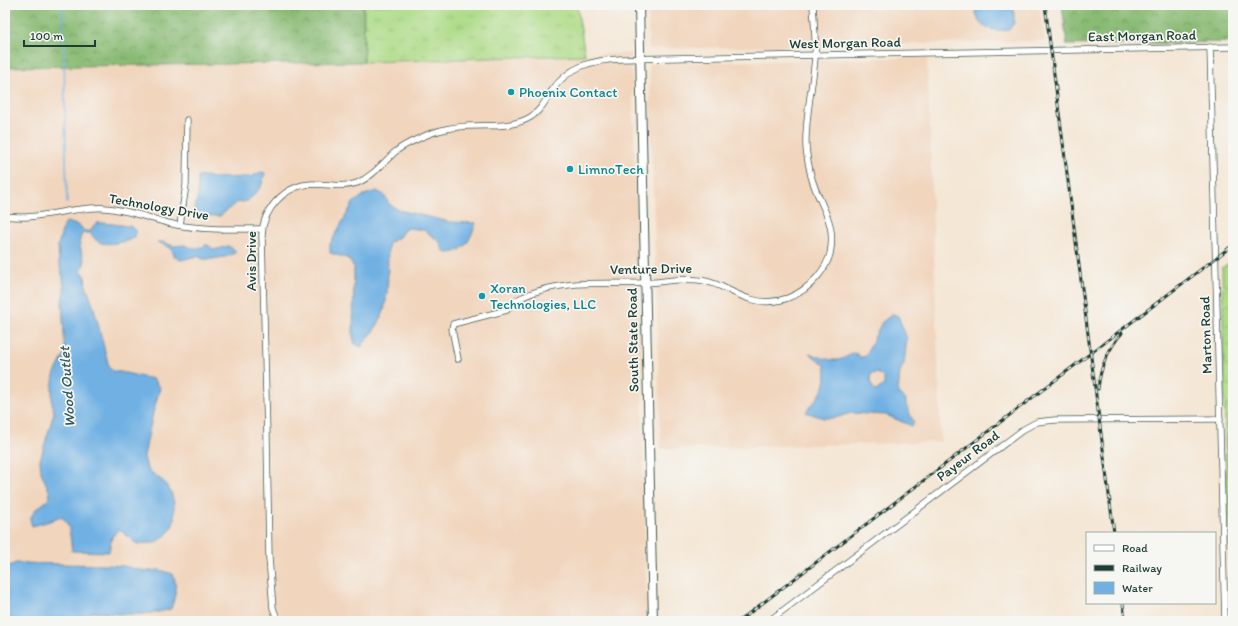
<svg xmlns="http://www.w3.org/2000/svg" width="1238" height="626" viewBox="0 0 1238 626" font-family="Itim,sans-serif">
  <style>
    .built { fill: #f1d5bd }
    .grass { fill: url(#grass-tufts); stroke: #668c5e }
    .forest { fill: url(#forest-crowns); stroke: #547c54 }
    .water { fill: #70b0e3; stroke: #48768c; fill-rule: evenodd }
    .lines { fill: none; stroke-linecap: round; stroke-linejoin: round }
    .stream { stroke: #70b0e3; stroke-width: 1.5 }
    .street-casing { stroke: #3f564c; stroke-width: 7 }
    .secondary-casing { stroke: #3f564c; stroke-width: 10 }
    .street { stroke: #fff; stroke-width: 5.5 }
    .secondary { stroke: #fff; stroke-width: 8 }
    .rail-casing { stroke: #1f3d34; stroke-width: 3 }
    .rail { stroke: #f6f6f2; stroke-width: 1.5; stroke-dasharray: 4.5; stroke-linecap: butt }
    .culture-dot { fill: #0f9aa8; stroke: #f6f6f2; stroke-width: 1.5 }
    .labels { text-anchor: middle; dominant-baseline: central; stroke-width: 3.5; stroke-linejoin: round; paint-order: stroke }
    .street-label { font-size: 14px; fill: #1f3d34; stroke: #f6f6f2 }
    .culture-label { font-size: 14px; fill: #0d838f; stroke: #f6f6f2; text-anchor: start }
    .water-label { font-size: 15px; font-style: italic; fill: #335a60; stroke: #f6f6f2 }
  </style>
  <defs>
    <pattern id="grass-tufts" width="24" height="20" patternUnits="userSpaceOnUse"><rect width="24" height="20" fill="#addb87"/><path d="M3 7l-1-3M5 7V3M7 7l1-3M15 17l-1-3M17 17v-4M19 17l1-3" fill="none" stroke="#94bd75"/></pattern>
    <pattern id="forest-crowns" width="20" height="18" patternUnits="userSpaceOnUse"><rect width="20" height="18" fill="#8abb74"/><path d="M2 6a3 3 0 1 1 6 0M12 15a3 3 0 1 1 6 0" fill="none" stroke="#709960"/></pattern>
  </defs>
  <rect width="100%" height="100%" fill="#f6f6f2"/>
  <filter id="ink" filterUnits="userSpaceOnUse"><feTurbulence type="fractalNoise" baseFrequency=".025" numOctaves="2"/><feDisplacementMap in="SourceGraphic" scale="8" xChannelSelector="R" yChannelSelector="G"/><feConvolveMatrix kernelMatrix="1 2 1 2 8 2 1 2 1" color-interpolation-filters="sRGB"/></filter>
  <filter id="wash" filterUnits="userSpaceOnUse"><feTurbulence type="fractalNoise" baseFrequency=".012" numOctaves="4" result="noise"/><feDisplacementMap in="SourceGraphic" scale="16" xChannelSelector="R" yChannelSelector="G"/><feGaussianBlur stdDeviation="0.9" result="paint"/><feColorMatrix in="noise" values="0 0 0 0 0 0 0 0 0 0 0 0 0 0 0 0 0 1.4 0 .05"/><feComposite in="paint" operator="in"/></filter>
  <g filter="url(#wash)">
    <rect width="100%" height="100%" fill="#f4e7d6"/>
    <g class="built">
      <polygon points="648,5 1039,5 1045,41 649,49"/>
      <polygon points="631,53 641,338 647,621 5,621 5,67 364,62"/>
      <polygon points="927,57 941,442 661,449 649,64"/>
    </g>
    <g class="grass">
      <polygon points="364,5 628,5 628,8 577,6 585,55 364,62"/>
      <polygon points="1233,260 1233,621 1226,479 1222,268"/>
    </g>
    <g class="forest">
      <polygon points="5,5 363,5 364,62 5,67"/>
      <polygon points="1062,5 1233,5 1233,42 1067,45"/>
    </g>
    <g class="water">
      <path d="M975 5H1014V23L1009 30C1005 31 1001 30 996 30 979 27 977 22 975 5Z"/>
      <polygon points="261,172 265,173 261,187 248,201 236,203 220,216 201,216 195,213 195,207 198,194 198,177 207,176 213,178 251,177"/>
      <path d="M377 191 384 195 389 204 399 210 450 222 476 223C470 239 466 253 446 253L442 248 441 243 424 230 409 228 404 230 399 237 389 243 388 248C387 270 390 295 382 316 377 328 369 337 361 347L355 344 353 336 354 267 347 258 330 253V244L353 203 364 195Z"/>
      <path d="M67 222 80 226 84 231H91L93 226 97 223H104L130 226 136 231 135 237C130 242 105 246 99 242 95 240 93 236 90 233H83C74 244 86 256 84 265 83 268 81 269 81 271L85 275 86 286 94 308 109 367 113 371C127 372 139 377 153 379L160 388 153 413 144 456 147 469 164 482 171 492 174 503V521L171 529 167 534 155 543 136 544 131 538 125 535 123 531 118 530 112 537 109 552 72 551 69 527 63 517H58L50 521 32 526 30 519 35 510 49 499 50 493 41 472 40 460 54 413 52 403V388L54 375 65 353 62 302 64 290 63 277 59 264 58 245 64 224Z"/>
      <polygon points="157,242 163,242 174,246 185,245 192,248 203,247 205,245 208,245 214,250 228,246 235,250 235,253 225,257 212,259 203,259 197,256 181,260 175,257 171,248"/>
      <path d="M893 314 898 316 907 339 904 364 900 371 898 393 906 400V405L914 423 912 426 886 415 851 413 835 418H823L806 412C819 394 829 390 825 365L809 353C824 358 838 366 851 353L858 354 859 357H864L866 355 882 322ZM877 373 884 377V385L876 391C871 386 869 382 871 374Z"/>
      <path d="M16 563 108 565 124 566 145 571 160 570 173 574C178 587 175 597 171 609 144 617 118 614 91 612L87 621H5V568Z"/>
    </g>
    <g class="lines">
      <polyline class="stream" points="63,5 67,203"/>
    </g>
  </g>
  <g filter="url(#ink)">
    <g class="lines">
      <g class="street-casing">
        <g id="street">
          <polyline points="1210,47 1225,621"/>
          <path d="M5 216C38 221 72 206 105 208 130 210 153 220 177 225 205 230 234 229 262 229"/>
          <polyline points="180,225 186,185 187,120"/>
          <path d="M458 359 452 329 453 324 507 310C514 300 524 296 535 292 573 280 605 284 644 283 665 282 685 277 705 281 721 284 735 295 750 299 776 307 802 296 818 276 823 270 828 262 830 254 837 220 819 206 811 176 809 166 806 155 806 145 805 116 813 86 815 57 816 40 814 22 813 5"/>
          <path d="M278 621 273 608 269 558 267 436 262 235C263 209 285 185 312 184 328 184 342 188 357 183 372 177 383 163 395 152 404 144 418 139 429 134 442 129 454 127 468 126 488 125 508 128 527 119 538 114 545 102 551 92 568 66 592 60 621 59L1233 47"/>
          <polyline points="769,621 1024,429 1037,422 1055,420 1220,419"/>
        </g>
      </g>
      <g class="secondary-casing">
        <polyline id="secondary" points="639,5 653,621"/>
      </g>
      <use href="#street" class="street"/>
      <use href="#secondary" class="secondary"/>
      <g class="rail-casing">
        <g id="rail">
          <polyline points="1045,5 1114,533"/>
          <path d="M1098 389C1100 368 1108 349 1122 333"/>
          <polyline points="1123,603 1125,621"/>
          <polyline points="739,621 1233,245"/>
        </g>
      </g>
      <use href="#rail" class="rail"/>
    </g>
  </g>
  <g class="culture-dot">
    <circle cx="511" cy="92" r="4"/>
    <circle cx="570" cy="169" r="4"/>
    <circle cx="482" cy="296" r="4"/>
  </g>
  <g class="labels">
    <g class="street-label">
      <text transform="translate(1142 36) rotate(-1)">East Morgan Road</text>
      <text transform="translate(845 43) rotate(-1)">West Morgan Road</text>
      <text transform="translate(159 207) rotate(10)">Technology Drive</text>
      <text transform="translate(251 261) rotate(-90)">Avis Drive</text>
      <text transform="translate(651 269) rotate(-1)">Venture Drive</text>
      <text transform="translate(1206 335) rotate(-92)">Marton Road</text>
      <text transform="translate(633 340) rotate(-91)">South State Road</text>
      <text transform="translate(968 456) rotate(-37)">Payeur Road</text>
    </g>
    <g class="culture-label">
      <text x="519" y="92">Phoenix Contact</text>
      <text x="578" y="169">LimnoTech</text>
      <text x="490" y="288">Xoran<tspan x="490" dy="16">Technologies, LLC</tspan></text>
    </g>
    <g class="water-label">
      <text transform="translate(67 387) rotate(-94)">Wood Outlet</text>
    </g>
  </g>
  <rect width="1238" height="626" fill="none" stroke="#f6f6f2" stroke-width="20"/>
  <rect x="1086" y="532" width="130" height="72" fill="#f6f6f2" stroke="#a0aca6"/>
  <rect x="1094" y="545" width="20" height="6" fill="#ffffff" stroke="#a0aca6"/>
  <text x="1122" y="552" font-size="12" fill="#1f3d34">Road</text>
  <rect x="1094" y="565" width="20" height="6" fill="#1f3d34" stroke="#a0aca6"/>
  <text x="1122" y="572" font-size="12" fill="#1f3d34">Railway</text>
  <rect x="1094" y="582" width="20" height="12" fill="#70b0e3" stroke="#a0aca6"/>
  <text x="1122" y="592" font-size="12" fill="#1f3d34">Water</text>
  <path d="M24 40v6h71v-6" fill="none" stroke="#1f3d34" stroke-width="2"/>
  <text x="30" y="40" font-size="12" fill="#1f3d34" stroke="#f6f6f2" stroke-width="3" paint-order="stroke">100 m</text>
</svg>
